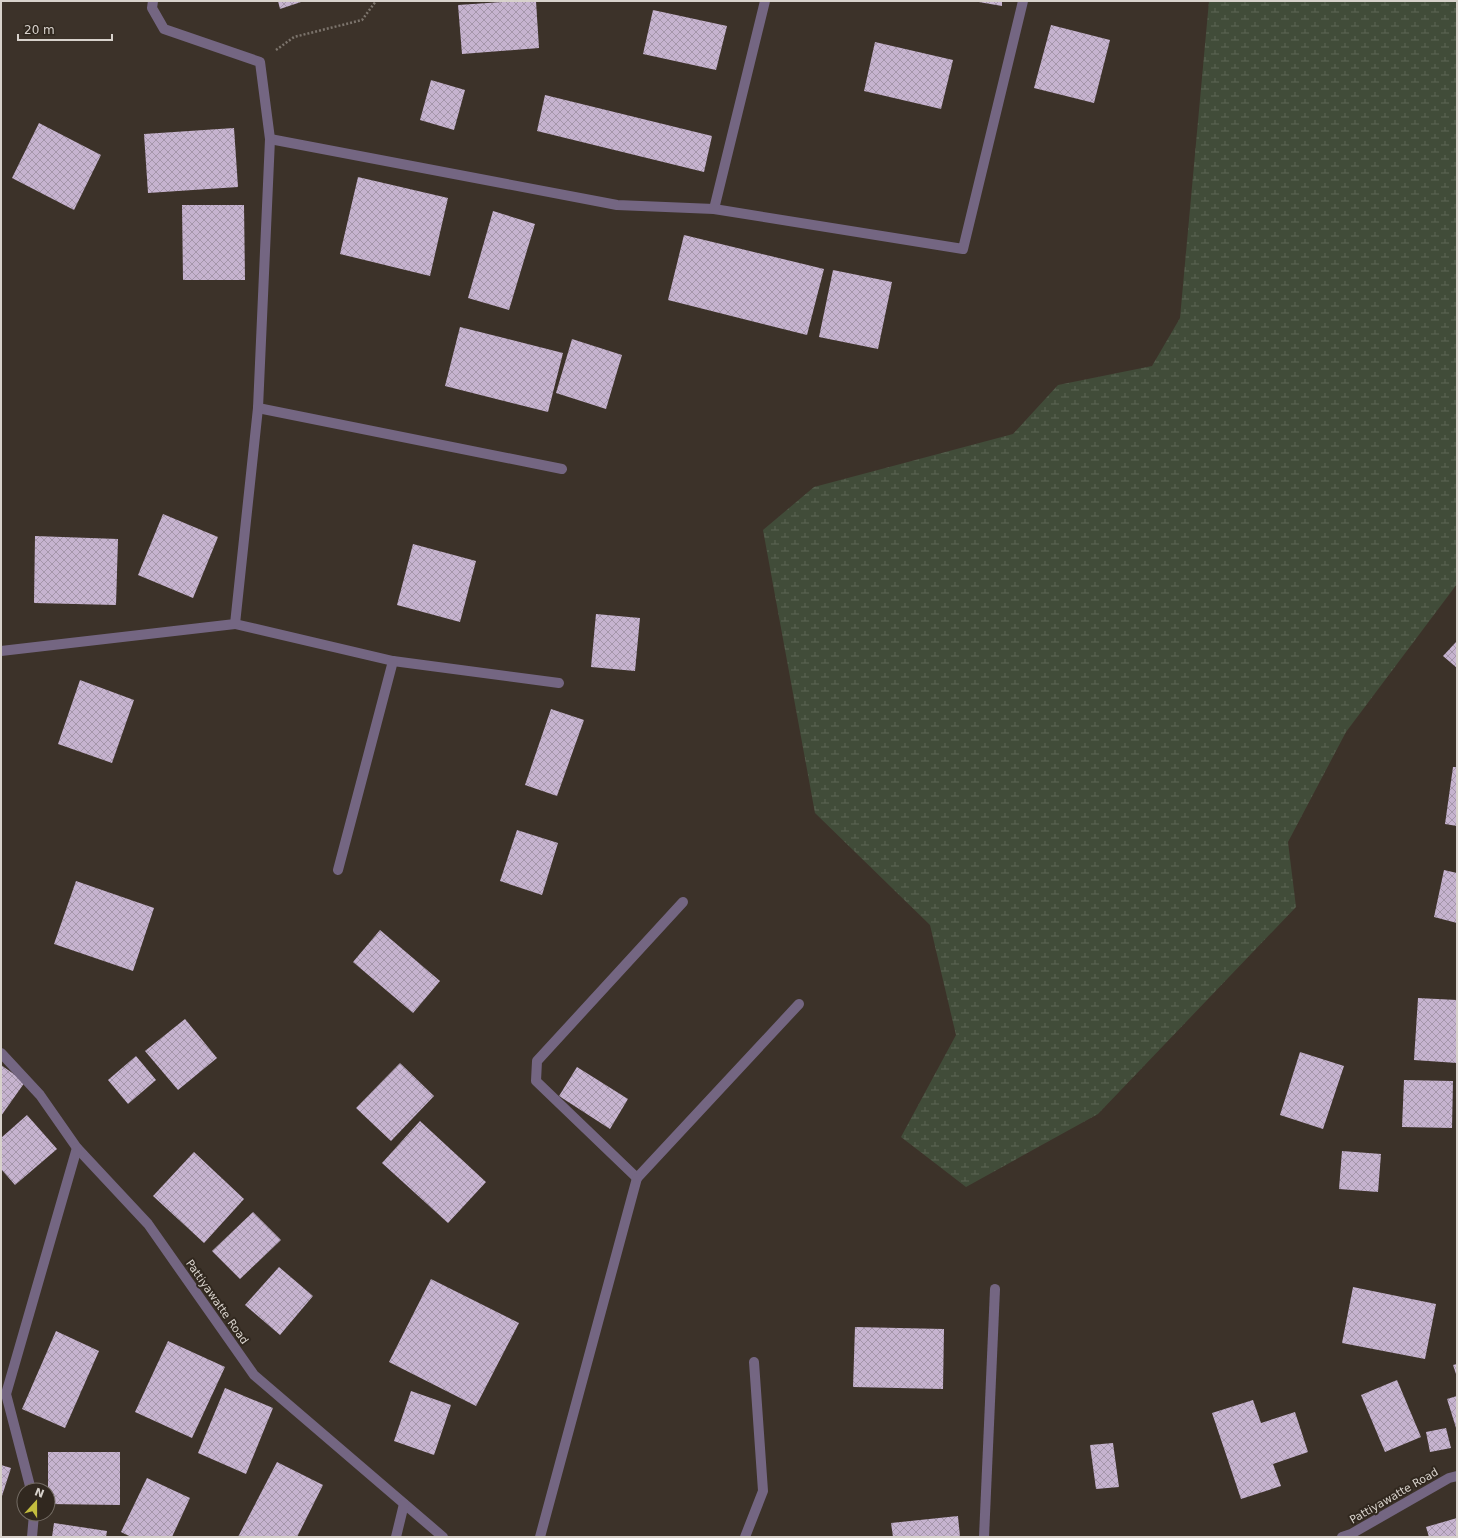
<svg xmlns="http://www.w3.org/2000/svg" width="1458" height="1538" viewBox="0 0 1458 1538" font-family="'DejaVu Sans',sans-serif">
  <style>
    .wetland { fill: url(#wetland-marsh) }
    .building { fill: url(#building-cross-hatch) }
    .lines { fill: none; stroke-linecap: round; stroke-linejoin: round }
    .path { stroke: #7c746c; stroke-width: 2.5; stroke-dasharray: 2 2; stroke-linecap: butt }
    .minor { stroke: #746682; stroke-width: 10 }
    .labels { text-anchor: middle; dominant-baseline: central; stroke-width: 4; stroke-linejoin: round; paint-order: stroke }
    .street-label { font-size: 11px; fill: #d8d2cc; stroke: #31281f }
  </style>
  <defs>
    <pattern id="wetland-marsh" width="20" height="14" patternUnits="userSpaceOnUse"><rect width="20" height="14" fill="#414c39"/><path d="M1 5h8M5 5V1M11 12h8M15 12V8" fill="none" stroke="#5c6554"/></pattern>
    <pattern id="building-cross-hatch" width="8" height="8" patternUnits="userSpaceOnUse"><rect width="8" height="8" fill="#c6b3cf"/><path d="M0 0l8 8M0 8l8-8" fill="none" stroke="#a596aa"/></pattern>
  </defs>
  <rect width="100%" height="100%" fill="#3c3229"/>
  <polygon class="wetland" points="1209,1 1457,1 1457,584 1346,732 1288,842 1296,907 1098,1114 966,1187 901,1137 956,1035 930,925 815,813 763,530 814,487 1013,434 1058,385 1152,366 1180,318"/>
  <g class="building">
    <polygon points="278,1 304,1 280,9"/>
    <polygon points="517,1 536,1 539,48 462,54 458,5"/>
    <polygon points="973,1 1002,1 1002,6"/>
    <polygon points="653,10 727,26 716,70 643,54"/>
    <polygon points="1051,25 1110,40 1094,103 1034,88"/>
    <polygon points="875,42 953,60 941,109 864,91"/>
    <polygon points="431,80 465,90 454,130 420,120"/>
    <polygon points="545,95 712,136 704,172 537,131"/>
    <polygon points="39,123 101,155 74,210 12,178"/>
    <polygon points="234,128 238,187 148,193 144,134"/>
    <polygon points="358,177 448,198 430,276 340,254"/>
    <polygon points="182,205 244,205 245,280 183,280"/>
    <polygon points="493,211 535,224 509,310 468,298"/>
    <polygon points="684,235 824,269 807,335 668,300"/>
    <polygon points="833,270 892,282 878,349 819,337"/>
    <polygon points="460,327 563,353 548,412 445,386"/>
    <polygon points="572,339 622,355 606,409 556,393"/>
    <polygon points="163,514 218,537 193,598 138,575"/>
    <polygon points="35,536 118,539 116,605 34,603"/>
    <polygon points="413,544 476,561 460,622 397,605"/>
    <polygon points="596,614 640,618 635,671 591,667"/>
    <polygon points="1457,641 1457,668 1443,656"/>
    <polygon points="80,680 134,700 112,763 58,744"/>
    <polygon points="551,709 584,720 557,796 525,785"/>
    <polygon points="1453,767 1457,767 1457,826 1445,824"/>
    <polygon points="517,830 558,843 542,895 500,881"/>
    <polygon points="1444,870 1457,873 1457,923 1434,917"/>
    <polygon points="76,881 154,908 133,971 54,944"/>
    <polygon points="380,930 440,981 413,1013 353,962"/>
    <polygon points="1418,998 1457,1000 1457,1063 1414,1060"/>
    <polygon points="185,1019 217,1058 178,1090 145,1051"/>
    <polygon points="1300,1052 1344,1066 1323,1129 1280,1115"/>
    <polygon points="136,1056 156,1080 128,1104 108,1080"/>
    <polygon points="400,1063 434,1096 391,1141 356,1108"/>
    <polygon points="1,1065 25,1082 1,1116"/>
    <polygon points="577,1067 628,1099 610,1129 559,1096"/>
    <polygon points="1404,1080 1453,1081 1452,1128 1402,1127"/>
    <polygon points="27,1115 57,1149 15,1185 1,1169 1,1138"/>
    <polygon points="420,1121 486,1182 448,1223 382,1163"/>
    <polygon points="1342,1151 1381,1154 1378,1192 1339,1189"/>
    <polygon points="194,1152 244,1199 204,1243 153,1196"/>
    <polygon points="253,1212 281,1240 240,1279 212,1251"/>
    <polygon points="279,1267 313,1296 280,1335 245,1305"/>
    <polygon points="431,1279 519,1323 476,1406 389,1362"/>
    <polygon points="1353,1287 1436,1304 1425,1359 1342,1343"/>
    <polygon points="855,1327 944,1329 943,1389 853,1387"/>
    <polygon points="56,1331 99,1351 65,1428 22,1409"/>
    <polygon points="168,1341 225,1367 192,1438 135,1412"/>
    <polygon points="1457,1364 1457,1377 1453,1365"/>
    <polygon points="1397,1380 1421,1437 1385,1452 1361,1395"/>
    <polygon points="225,1388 273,1408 246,1474 198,1453"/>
    <polygon points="411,1391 451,1405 434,1455 394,1441"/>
    <polygon points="1457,1396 1457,1431 1447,1399"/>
    <polygon points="1253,1400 1261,1423 1295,1412 1308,1452 1273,1464 1281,1486 1241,1499 1212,1413"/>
    <polygon points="1446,1428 1451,1448 1430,1452 1426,1432"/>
    <polygon points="1113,1443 1119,1487 1096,1489 1090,1445"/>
    <polygon points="48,1452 120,1452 120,1505 48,1504"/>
    <polygon points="277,1462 323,1485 297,1537 238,1537"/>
    <polygon points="1,1465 11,1468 1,1499"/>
    <polygon points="147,1478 190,1498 172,1537 131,1537 121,1532"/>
    <polygon points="958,1516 960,1537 893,1537 891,1523"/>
    <polygon points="1457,1518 1457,1537 1429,1537 1426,1527"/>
    <polygon points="54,1523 107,1531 106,1537 52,1537"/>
  </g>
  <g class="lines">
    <polyline class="path" points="276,50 294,37 362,20 376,1"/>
    <g class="minor">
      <polyline points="270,139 617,205 714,209 963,249 1023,1"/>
      <polyline points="714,209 765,1"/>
      <polyline points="258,408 562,469"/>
      <polyline points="235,624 393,661 559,683"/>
      <polyline points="1,651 235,624 258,408 270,139 260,62 164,29 152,8 153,1"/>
      <polyline points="338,870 393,661"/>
      <polyline points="683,902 537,1061 536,1081 637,1178 799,1004"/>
      <polyline points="1,1053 40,1095 77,1148 148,1224 254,1375 443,1537"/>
      <polyline points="31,1490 6,1394 77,1148"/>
      <polyline points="32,1537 34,1514"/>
      <polyline points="396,1537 404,1504"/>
      <polyline points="540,1537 637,1178"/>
      <polyline points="745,1537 763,1491 754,1362"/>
      <polyline points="984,1537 995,1289"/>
      <polyline points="1342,1537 1351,1534 1449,1478 1457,1476"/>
    </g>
  </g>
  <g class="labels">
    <g class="street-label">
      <text transform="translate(217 1302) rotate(55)">Pattiyawatte Road</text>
      <text transform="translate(1394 1496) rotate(-30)">Pattiyawatte Road</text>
    </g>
  </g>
  <rect width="1458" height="1538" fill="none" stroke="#d8d2cc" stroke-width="4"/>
  <g transform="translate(36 1502) rotate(21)"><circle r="19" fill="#31281f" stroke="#746c64"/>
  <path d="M0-3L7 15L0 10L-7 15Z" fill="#c3bd3e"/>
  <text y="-6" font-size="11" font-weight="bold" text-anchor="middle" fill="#d8d2cc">N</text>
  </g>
  <path d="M18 34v6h94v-6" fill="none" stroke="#d8d2cc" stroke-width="2"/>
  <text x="24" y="34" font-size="12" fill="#d8d2cc" stroke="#31281f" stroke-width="3" paint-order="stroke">20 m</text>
</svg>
